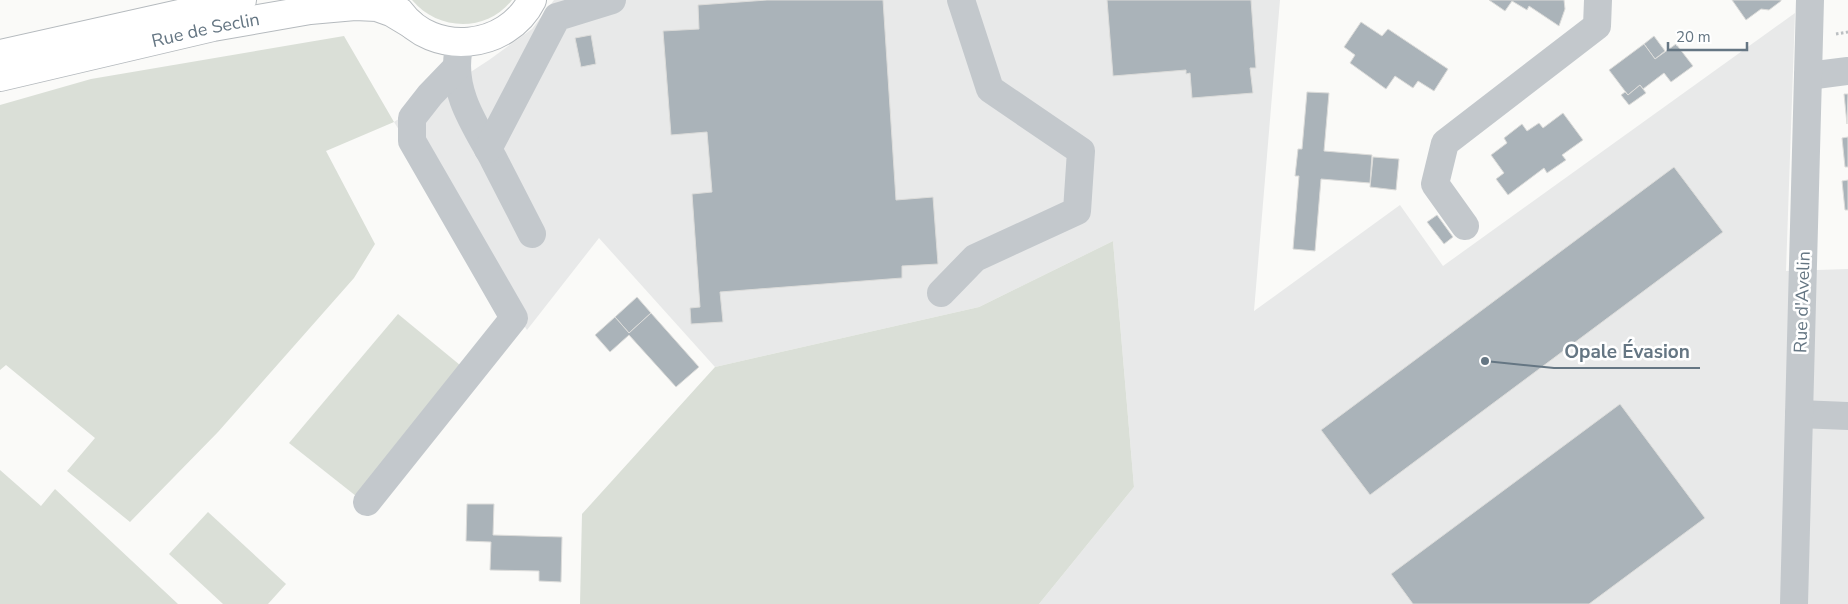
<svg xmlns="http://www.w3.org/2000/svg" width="1848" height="604" viewBox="0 0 1848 604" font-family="'Nunito Sans',sans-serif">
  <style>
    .built { fill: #e8e9e9 }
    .green { fill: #dadfd7 }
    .building { fill: #aab3b9; stroke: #dcdcda }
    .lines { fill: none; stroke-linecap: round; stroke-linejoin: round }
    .major-casing { stroke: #b5babe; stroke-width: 30 }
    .path { stroke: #bbbfc2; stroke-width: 3; stroke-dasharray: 2.5 2.5; stroke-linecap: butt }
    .minor { stroke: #c3c8cc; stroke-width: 28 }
    .major { stroke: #fff; stroke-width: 28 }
    .labels { text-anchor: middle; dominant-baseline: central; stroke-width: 5; stroke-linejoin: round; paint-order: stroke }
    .street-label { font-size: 18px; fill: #657683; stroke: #fff }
    .leader { fill: none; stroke: #657683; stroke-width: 2 }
    .callout-dot { fill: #657683; stroke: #fff; stroke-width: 2 }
    .callout-label { font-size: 19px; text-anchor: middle; font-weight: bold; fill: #657683; stroke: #fff; stroke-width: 5; stroke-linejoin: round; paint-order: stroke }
  </style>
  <rect width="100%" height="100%" fill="#fafaf8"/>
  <polygon class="built" points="554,0 1280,0 1254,311 1400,205 1443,266 1795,13 1786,271 1848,269 1848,604 1039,604 1134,487 1113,241 979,307 715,367 599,238 527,330 394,122 489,60 532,29"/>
  <g class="green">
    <path d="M412 0H512C486 33 438 31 412 0Z"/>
    <polygon points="344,36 394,122 326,151 375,244 354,278 218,432 130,522 67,471 95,438 6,365 0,370 0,105 91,79"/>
    <polygon points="1113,241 1134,487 1039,604 580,604 582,514 715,367 979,307"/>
    <polygon points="398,314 466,370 356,496 289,443"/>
    <polygon points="0,470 41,506 55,489 178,604 0,604"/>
    <polygon points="208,512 286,584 268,604 223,604 169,554"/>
  </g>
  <g class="building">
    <polygon points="767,0 883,0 896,200 933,197 938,264 902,266 902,278 720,292 723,322 691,324 690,308 700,307 692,194 712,192 707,132 671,135 663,31 699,29 698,5"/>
    <polygon points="1107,0 1251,0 1256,68 1250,68 1253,93 1192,98 1190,73 1186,74 1186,70 1113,76"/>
    <polygon points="1489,0 1564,0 1565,9 1559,26 1529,6 1527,10 1512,1 1505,11"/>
    <polygon points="1732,0 1781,0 1781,1 1769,10 1761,9 1746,20"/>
    <polygon points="1361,22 1382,36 1388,29 1448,69 1434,91 1418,81 1413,88 1395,76 1386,89 1350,63 1355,55 1344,47"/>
    <polygon points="591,35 596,64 581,67 575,38"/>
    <polygon points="1654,36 1665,51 1655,59 1644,44"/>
    <polygon points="1644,44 1655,59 1676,44 1693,66 1671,82 1664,73 1643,89 1640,85 1628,95 1609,70"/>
    <polygon points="1640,85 1646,93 1629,105 1621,95 1625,92 1628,95"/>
    <polygon points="1307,92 1329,93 1324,151 1372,155 1370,183 1321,179 1315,251 1293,249 1299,176 1295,176 1298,149 1302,149"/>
    <polygon points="1844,94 1848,94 1847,124"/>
    <polygon points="1563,113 1583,140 1562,155 1566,160 1547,173 1544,168 1508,195 1496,179 1504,173 1491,155 1507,143 1504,138 1522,124 1527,131 1539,123 1543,128"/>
    <polygon points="1848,137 1848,167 1845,167 1842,138"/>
    <polygon points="1373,157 1399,159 1396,190 1370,187"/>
    <polygon points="1674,167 1723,232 1370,495 1321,430"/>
    <polygon points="1848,180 1848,210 1845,210 1842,181"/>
    <polygon points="1437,215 1453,237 1444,244 1427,222"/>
    <polygon points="637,297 651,313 629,333 615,317"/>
    <polygon points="651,313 699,367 676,387 629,335 610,352 595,335 615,317 629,333"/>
    <polygon points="1620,404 1705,518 1589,604 1413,604 1391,574"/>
    <polygon points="467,504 494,504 493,535 562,537 561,582 539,581 539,571 490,570 491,542 466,541"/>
  </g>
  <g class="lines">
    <g class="major-casing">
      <g id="major">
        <path d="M400 12C433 57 507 50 532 0"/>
        <polyline points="0,54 242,0"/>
        <path id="s1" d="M0 77 213 27 310 10 355 6 377 7 391 12 411 24"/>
      </g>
    </g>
    <polyline class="path" points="1836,34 1848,32"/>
    <g class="minor">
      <path d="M458 53C452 93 475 125 493 158 506 183 519 209 532 234"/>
      <polyline points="1808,76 1848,71"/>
      <polyline points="488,149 557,17 612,0"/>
      <polyline points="1465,226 1435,184 1445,143 1597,26 1598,0"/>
      <polyline points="941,293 975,258 1077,211 1081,151 990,89 961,0"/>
      <polyline points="1799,414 1848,416"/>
      <polyline points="367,502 514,318 412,141 412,118 430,95 456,68"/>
      <polyline points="1794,604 1810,0"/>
    </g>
    <use href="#major" class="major"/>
  </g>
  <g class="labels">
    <g class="street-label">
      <text stroke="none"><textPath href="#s1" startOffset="211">Rue de Seclin</textPath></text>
      <text transform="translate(1802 302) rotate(-88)">Rue d'Avelin</text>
    </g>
  </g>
  <path class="leader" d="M1485 361L1554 368H1700"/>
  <circle class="callout-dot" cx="1485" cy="361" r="5"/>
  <g class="callout-label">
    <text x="1627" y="358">Opale Évasion</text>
  </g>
  <path d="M1668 42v8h79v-8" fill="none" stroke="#657683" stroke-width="2.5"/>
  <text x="1676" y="42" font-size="15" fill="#657683" stroke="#ffffff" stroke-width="4" paint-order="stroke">20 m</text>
</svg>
